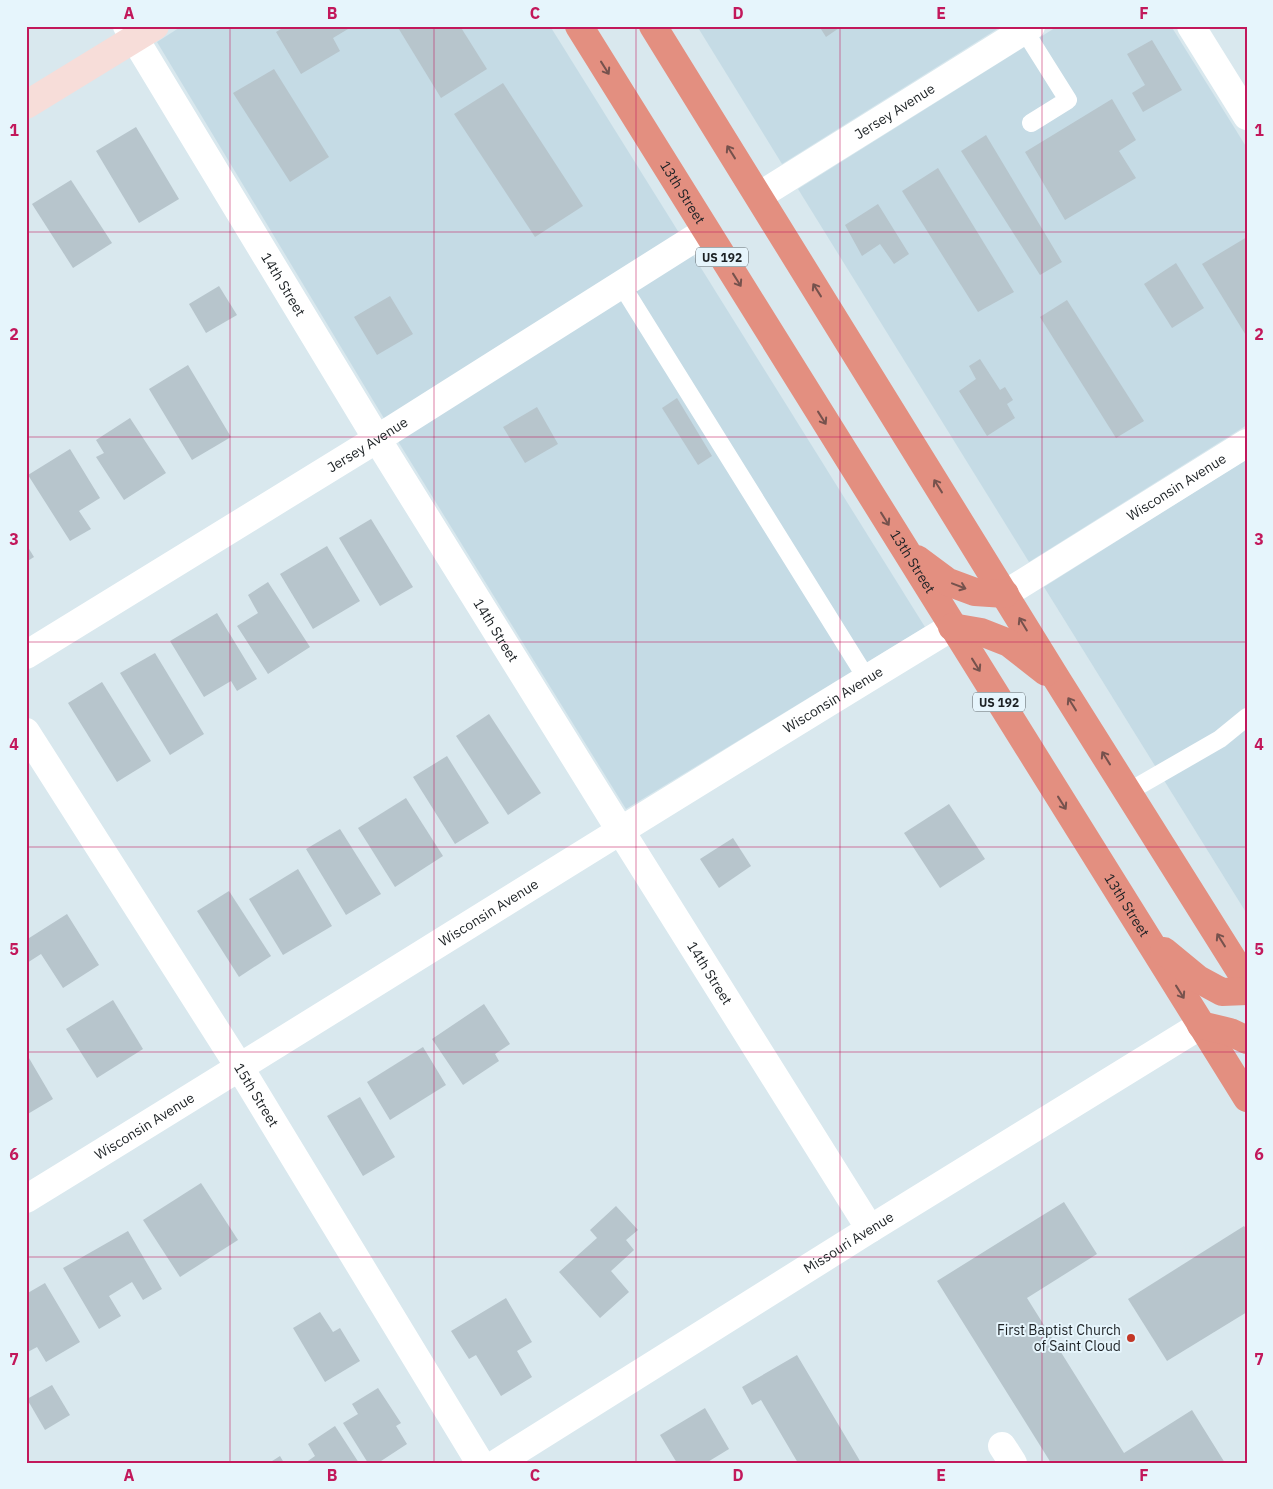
<svg xmlns="http://www.w3.org/2000/svg" width="1273" height="1489" viewBox="0 0 1273 1489" font-family="'IBM Plex Sans',sans-serif">
  <style>
    .built { fill: #c5dbe5 }
    .building { fill: #b7c5cc }
    .lines { fill: none; stroke-linecap: round; stroke-linejoin: round }
    .lane { stroke: #fff; stroke-width: 18 }
    .street { stroke: #fff; stroke-width: 28 }
    .secondary { stroke: #f7ddd9; stroke-width: 28 }
    .highway { stroke: #e38f80; stroke-width: 28 }
    .oneway { stroke: #76524d }
    .grid { fill: none; stroke: #c2185b; stroke-width: 1; stroke-opacity: 0.55 }
    .poi-dot { fill: #c33726; stroke: #e6f5fc; stroke-width: 2 }
    .labels { text-anchor: middle; dominant-baseline: central; stroke-width: 4; stroke-linejoin: round; paint-order: stroke }
    .shield { fill: #e6f5fc; stroke: #596165; stroke-width: 1 }
    .shield-label { font-size: 12px; font-weight: bold; fill: #1c2124 }
    .street-label { font-size: 14px; fill: #1c2124; stroke: #e6f5fc }
    .poi-label { font-size: 14px; fill: #1c2124; stroke: #e6f5fc; text-anchor: end }
    .neatline { fill: none; stroke: #c2185b; stroke-width: 2 }
    .grid-label { font-size: 16px; text-anchor: middle; font-weight: bold; fill: #c2185b }
  </style>
  <rect width="100%" height="100%" fill="#d9e8ee"/>
  <g class="built">
    <polygon points="182,26 550,26 925,627 626,809 391,430 157,42"/>
    <polygon points="697,26 1002,26 782,164"/>
    <polygon points="1058,26 1171,26 1247,148 1247,425 1029,562 798,189"/>
    <polygon points="1247,459 1247,914 1044,587"/>
  </g>
  <g class="building">
    <polygon points="286,26 353,26 333,38 340,51 301,74 276,32"/>
    <polygon points="397,26 460,26 487,69 441,98"/>
    <polygon points="819,26 842,26 826,37"/>
    <polygon points="1152,40 1182,90 1143,112 1132,93 1145,85 1127,54"/>
    <polygon points="274,69 329,157 290,182 233,93"/>
    <polygon points="503,83 583,206 535,237 454,114"/>
    <polygon points="1112,99 1136,140 1119,151 1136,178 1065,220 1025,152"/>
    <polygon points="136,127 179,199 139,223 96,151"/>
    <polygon points="986,135 1062,262 1040,275 961,151"/>
    <polygon points="938,168 1014,292 978,312 902,191"/>
    <polygon points="71,180 112,243 73,268 32,204"/>
    <polygon points="878,204 909,254 894,264 880,244 862,256 845,225"/>
    <polygon points="1247,237 1247,337 1202,264"/>
    <polygon points="1176,263 1204,308 1172,328 1144,284"/>
    <polygon points="219,286 237,315 206,333 189,304"/>
    <polygon points="390,296 413,334 377,355 354,317"/>
    <polygon points="1067,300 1144,421 1116,438 1040,317"/>
    <polygon points="980,359 1000,390 1005,387 1013,400 1007,404 1015,418 987,436 959,391 976,379 969,366"/>
    <polygon points="188,365 231,437 192,460 149,389"/>
    <polygon points="677,398 712,456 698,465 662,408"/>
    <polygon points="537,407 558,444 525,463 503,427"/>
    <polygon points="130,418 166,473 124,500 96,457 104,453 96,440"/>
    <polygon points="70,449 100,498 79,511 91,529 70,541 28,475"/>
    <polygon points="371,519 413,587 380,606 339,538"/>
    <polygon points="26,544 34,557 26,562"/>
    <polygon points="327,546 360,601 313,629 280,574"/>
    <polygon points="268,582 310,647 268,674 237,626 258,613 248,595"/>
    <polygon points="217,613 257,679 237,691 231,681 204,697 170,641"/>
    <polygon points="155,653 204,734 170,755 120,673"/>
    <polygon points="102,682 151,761 117,782 68,703"/>
    <polygon points="489,714 541,793 508,815 456,736"/>
    <polygon points="447,756 489,823 455,844 413,777"/>
    <polygon points="406,798 443,856 395,887 358,828"/>
    <polygon points="949,804 985,859 940,888 904,833"/>
    <polygon points="340,829 381,894 346,915 306,849"/>
    <polygon points="733,838 751,866 719,888 700,859"/>
    <polygon points="298,869 332,926 283,955 249,899"/>
    <polygon points="229,891 271,956 239,977 197,911"/>
    <polygon points="67,914 99,965 63,988 41,954 27,963 26,940"/>
    <polygon points="113,1000 143,1049 97,1078 66,1029"/>
    <polygon points="484,1004 510,1044 495,1054 499,1061 463,1085 432,1039"/>
    <polygon points="423,1047 446,1085 390,1120 367,1082"/>
    <polygon points="26,1053 53,1099 26,1115"/>
    <polygon points="360,1097 395,1157 363,1176 327,1116"/>
    <polygon points="201,1183 238,1240 180,1277 143,1220"/>
    <polygon points="1064,1202 1097,1254 1027,1298 1124,1453 1192,1410 1225,1463 1051,1463 937,1281"/>
    <polygon points="616,1206 638,1230 626,1240 634,1250 611,1271 629,1292 600,1318 559,1272 597,1238 590,1230"/>
    <polygon points="1244,1226 1247,1230 1247,1312 1167,1361 1128,1299"/>
    <polygon points="128,1231 162,1289 143,1300 132,1282 109,1296 121,1316 99,1329 63,1268"/>
    <polygon points="45,1283 80,1342 46,1362 37,1347 26,1353 26,1294"/>
    <polygon points="506,1298 532,1342 517,1351 532,1377 501,1396 476,1355 469,1359 451,1331"/>
    <polygon points="320,1312 333,1332 340,1328 360,1361 325,1382 293,1328"/>
    <polygon points="797,1355 860,1461 857,1463 798,1463 761,1400 752,1405 742,1387"/>
    <polygon points="52,1385 70,1415 45,1430 27,1399"/>
    <polygon points="378,1388 401,1423 396,1426 407,1444 378,1463 368,1463 343,1423 358,1414 352,1404"/>
    <polygon points="705,1408 729,1449 706,1463 677,1463 660,1435"/>
    <polygon points="335,1426 359,1463 305,1463 315,1456 308,1444"/>
    <polygon points="280,1456 284,1463 269,1463"/>
  </g>
  <g class="lines">
    <g class="lane">
      <polyline points="1024,30 1068,100 1031,123"/>
      <polyline points="621,284 867,679"/>
      <polyline points="1128,792 1220,739 1247,717"/>
    </g>
    <g class="street">
      <path id="s1" d="M127 26 377 439 620 830 870 1229"/>
      <polyline points="1191,26 1247,116"/>
      <path id="s2" d="M759 196 1031 26"/>
      <path id="s3" d="M1005 594 1247 443"/>
      <path id="s4" d="M26 655 377 439 706 231"/>
      <path id="s5" d="M26 732 240 1068 480 1463"/>
      <path id="s6" d="M26 1199C336 1009 642 815 952 627"/>
      <polyline points="1002,1446 1013,1463"/>
      <path id="s7" d="M497 1463 870 1229 1201 1025"/>
    </g>
    <polyline class="secondary" points="26,105 155,26"/>
    <g class="highway">
      <path id="s8" d="M579 26 1247 1098"/>
      <polyline points="653,26 1058,681 1247,982"/>
      <polyline points="917,559 948,582 975,592 1005,594"/>
      <polyline points="952,627 981,632 1009,643 1046,672"/>
      <polyline points="1164,951 1198,979 1222,992 1247,991"/>
      <polyline points="1201,1025 1230,1032 1247,1040"/>
    </g>
  </g>
  <defs><path id="oneway-shaft" d="M-6 0H5M1.5-3L5.5 0L1.5 3" fill="none" stroke-width="1.6" stroke-linecap="round" stroke-linejoin="round" transform="scale(1.25)"/></defs>
  <g class="oneway">
    <use href="#oneway-shaft" transform="translate(605 68) rotate(58)"/>
    <use href="#oneway-shaft" transform="translate(731 152) rotate(-122)"/>
    <use href="#oneway-shaft" transform="translate(737 280) rotate(58)"/>
    <use href="#oneway-shaft" transform="translate(817 290) rotate(-122)"/>
    <use href="#oneway-shaft" transform="translate(822 418) rotate(58)"/>
    <use href="#oneway-shaft" transform="translate(938 486) rotate(-122)"/>
    <use href="#oneway-shaft" transform="translate(885 519) rotate(58)"/>
    <use href="#oneway-shaft" transform="translate(959 586) rotate(21)"/>
    <use href="#oneway-shaft" transform="translate(1023 624) rotate(-121)"/>
    <use href="#oneway-shaft" transform="translate(976 665) rotate(58)"/>
    <use href="#oneway-shaft" transform="translate(1072 704) rotate(-122)"/>
    <use href="#oneway-shaft" transform="translate(1106 758) rotate(-122)"/>
    <use href="#oneway-shaft" transform="translate(1062 803) rotate(58)"/>
    <use href="#oneway-shaft" transform="translate(1221 940) rotate(-122)"/>
    <use href="#oneway-shaft" transform="translate(1180 992) rotate(58)"/>
  </g>
  <path class="grid" d="M230 26V1463M434 26V1463M636 26V1463M840 26V1463M1042 26V1463M26 232H1247M26 437H1247M26 642H1247M26 847H1247M26 1052H1247M26 1257H1247"/>
  <circle class="poi-dot" cx="1131" cy="1338" r="5"/>
  <g class="labels">
    <g class="shield">
      <rect x="696" y="247.5" width="52" height="19" rx="4"/>
      <rect x="973" y="692.5" width="52" height="19" rx="4"/>
    </g>
    <g class="shield-label">
      <text x="722" y="257">US 192</text>
      <text x="999" y="702">US 192</text>
    </g>
    <g class="street-label">
      <text stroke="none"><textPath href="#s2" startOffset="160">Jersey Avenue</textPath></text>
      <text stroke="none"><textPath href="#s8" startOffset="196">13th Street</textPath></text>
      <text stroke="none"><textPath href="#s1" startOffset="302">14th Street</textPath></text>
      <text stroke="none"><textPath href="#s4" startOffset="401">Jersey Avenue</textPath></text>
      <text stroke="none"><textPath href="#s3" startOffset="202">Wisconsin Avenue</textPath></text>
      <text stroke="none"><textPath href="#s8" startOffset="631">13th Street</textPath></text>
      <text stroke="none"><textPath href="#s1" startOffset="708">14th Street</textPath></text>
      <text stroke="none"><textPath href="#s6" startOffset="949">Wisconsin Avenue</textPath></text>
      <text stroke="none"><textPath href="#s8" startOffset="1036">13th Street</textPath></text>
      <text stroke="none"><textPath href="#s6" startOffset="544">Wisconsin Avenue</textPath></text>
      <text stroke="none"><textPath href="#s1" startOffset="1112">14th Street</textPath></text>
      <text stroke="none"><textPath href="#s5" startOffset="430">15th Street</textPath></text>
      <text stroke="none"><textPath href="#s6" startOffset="139">Wisconsin Avenue</textPath></text>
      <text stroke="none"><textPath href="#s7" startOffset="415">Missouri Avenue</textPath></text>
    </g>
    <g class="poi-label">
      <text x="1121" y="1330">First Baptist Church<tspan x="1121" dy="16">of Saint Cloud</tspan></text>
    </g>
  </g>
  <rect width="1273" height="1489" fill="none" stroke="#e6f5fc" stroke-width="55"/>
  <rect x="28" y="28" width="1218" height="1434" class="neatline"/>
  <g class="grid-label">
    <text x="129" y="19">A</text>
    <text x="332" y="19">B</text>
    <text x="535" y="19">C</text>
    <text x="738" y="19">D</text>
    <text x="941" y="19">E</text>
    <text x="1144" y="19">F</text>
    <text x="14" y="136">1</text>
    <text x="1259" y="136">1</text>
    <text x="14" y="340">2</text>
    <text x="1259" y="340">2</text>
    <text x="14" y="545">3</text>
    <text x="1259" y="545">3</text>
    <text x="14" y="750">4</text>
    <text x="1259" y="750">4</text>
    <text x="14" y="955">5</text>
    <text x="1259" y="955">5</text>
    <text x="14" y="1160">6</text>
    <text x="1259" y="1160">6</text>
    <text x="14" y="1365">7</text>
    <text x="1259" y="1365">7</text>
    <text x="129" y="1481">A</text>
    <text x="332" y="1481">B</text>
    <text x="535" y="1481">C</text>
    <text x="738" y="1481">D</text>
    <text x="941" y="1481">E</text>
    <text x="1144" y="1481">F</text>
  </g>
</svg>
